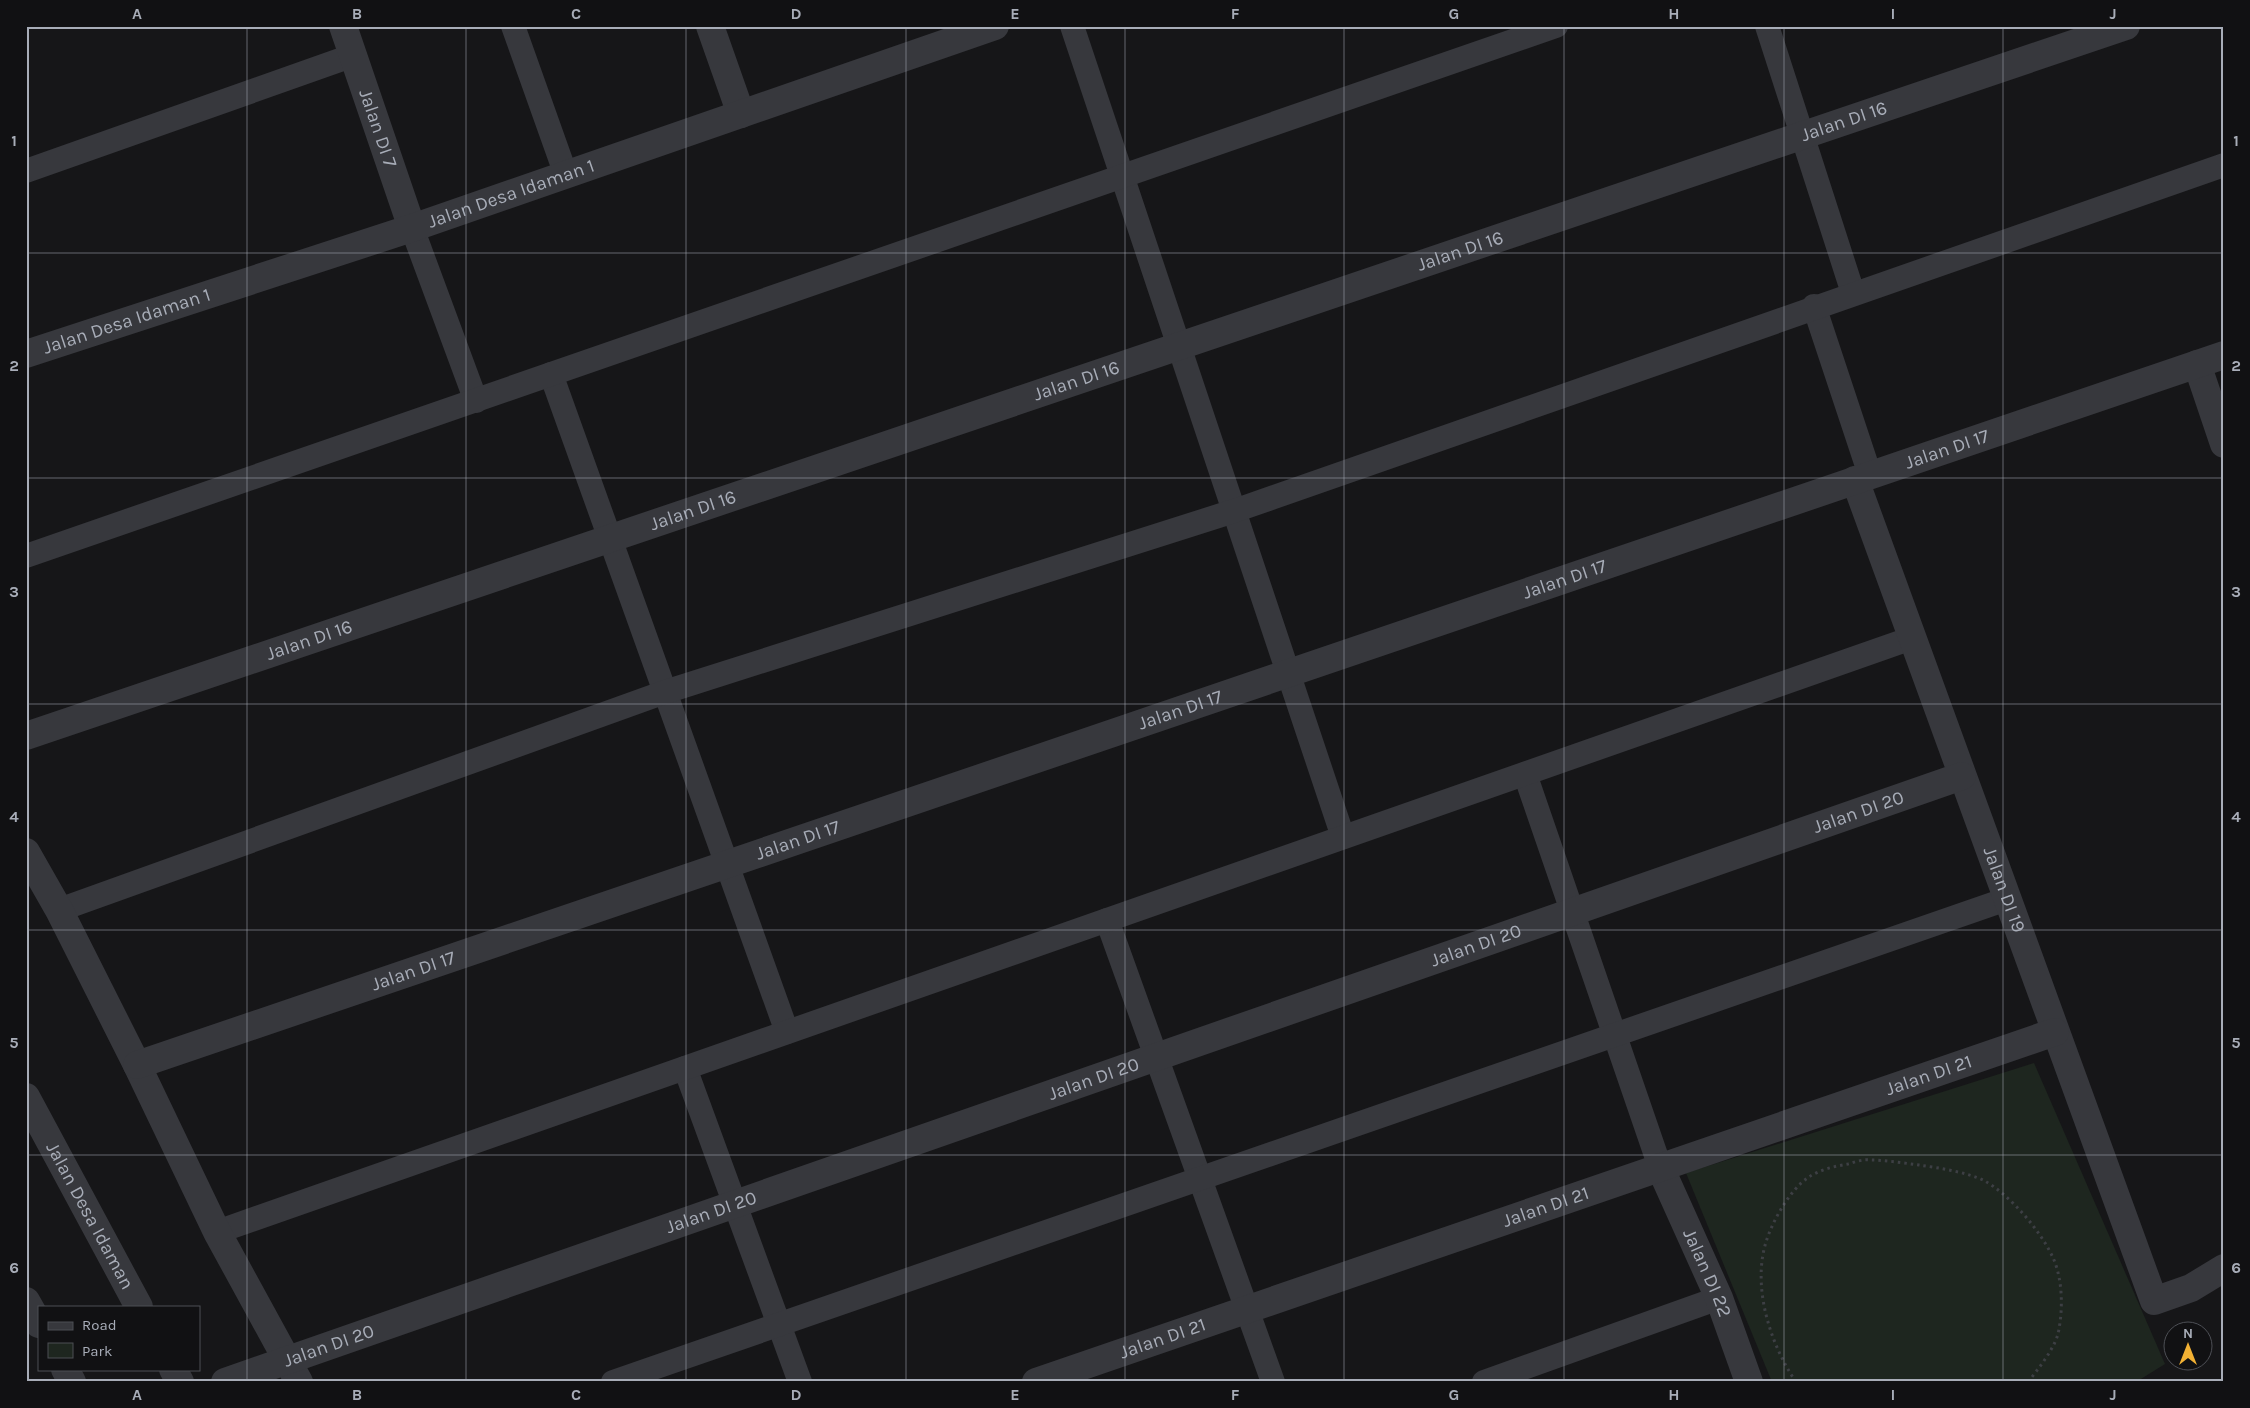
<svg xmlns="http://www.w3.org/2000/svg" width="2250" height="1408" viewBox="0 0 2250 1408" font-family="Karla,sans-serif">
  <style>
    .green { fill: #1e261f }
    .lines { fill: none; stroke-linecap: round; stroke-linejoin: round }
    .path { stroke: #3d3f44; stroke-width: 3; stroke-dasharray: 2.5 4; stroke-linecap: butt }
    .service { stroke: #37383d; stroke-width: 24 }
    .minor { stroke: #37383d; stroke-width: 28 }
    .grid { fill: none; stroke: #a8adb8; stroke-width: 1; stroke-opacity: 0.55 }
    .labels { text-anchor: middle; dominant-baseline: central; stroke-width: 4.5; stroke-linejoin: round; paint-order: stroke }
    .street-label { font-size: 19px; fill: #a8adb8; stroke: #111113 }
    .neatline { fill: none; stroke: #a8adb8; stroke-width: 2 }
    .grid-label { font-size: 16px; text-anchor: middle; font-weight: bold; fill: #a8adb8 }
  </style>
  <rect width="100%" height="100%" fill="#161618"/>
  <polygon class="green" points="2034,1063 2165,1364 2136,1382 1772,1382 1686,1173"/>
  <g class="lines">
    <path class="path" d="M1796 1382C1770 1344 1752 1287 1766 1242 1772 1222 1790 1189 1809 1177 1819 1170 1835 1166 1848 1164 1855 1162 1863 1159 1870 1160 1886 1160 1903 1163 1919 1165 1939 1168 1967 1172 1985 1181 2011 1196 2042 1232 2054 1260 2063 1282 2063 1311 2058 1334 2053 1351 2038 1369 2028 1382"/>
    <g class="service">
      <polyline points="513,26 566,175"/>
      <polyline points="1072,26 1343,837"/>
      <polyline points="1767,26 1853,293"/>
      <polyline points="26,171 354,55"/>
      <polyline points="412,228 476,401"/>
      <polyline points="1814,306 1870,475"/>
      <polyline points="551,374 787,1032"/>
      <polyline points="26,556 1556,26"/>
      <polyline points="1525,774 1660,1167"/>
      <polyline points="59,910 665,692 1234,511 2224,165"/>
      <polyline points="1107,920 1273,1382"/>
      <polyline points="685,1068 800,1382"/>
      <polyline points="217,1232 1912,638"/>
      <polyline points="613,1382 2007,899"/>
      <polyline points="1484,1382 1719,1298"/>
    </g>
    <g class="minor">
      <path id="s1" d="M343 26 412 228"/>
      <polyline points="710,26 741,114"/>
      <path id="s2" d="M26 354 412 228 995 26"/>
      <polyline points="2197,364 2224,444"/>
      <path id="s3" d="M1855 480 2154 1301 2191 1288 2224 1268"/>
      <path id="s4" d="M26 736 2126 26"/>
      <polyline points="26,852 59,910 137,1065 217,1232 299,1382"/>
      <path id="s5" d="M137 1065 2224 355"/>
      <path id="s6" d="M26 1097 139 1307"/>
      <path id="s7" d="M1660 1167 1719 1298 1749 1382"/>
      <polyline points="26,1301 39,1324"/>
      <polyline points="65,1369 72,1382"/>
      <polyline points="173,1369 180,1382"/>
      <path id="s8" d="M225 1382 1962 776"/>
      <path id="s9" d="M1036 1382 2055 1032"/>
    </g>
  </g>
  <path class="grid" d="M247 26V1382M466 26V1382M686 26V1382M906 26V1382M1125 26V1382M1344 26V1382M1564 26V1382M1784 26V1382M2003 26V1382M26 253H2224M26 478H2224M26 704H2224M26 930H2224M26 1155H2224"/>
  <g class="labels">
    <g class="street-label">
      <text stroke="none"><textPath href="#s4" startOffset="1919">Jalan DI 16</textPath></text>
      <text stroke="none"><textPath href="#s1" startOffset="108">Jalan DI 7</textPath></text>
      <text stroke="none"><textPath href="#s2" startOffset="511">Jalan Desa Idaman 1</textPath></text>
      <text stroke="none"><textPath href="#s4" startOffset="1514">Jalan DI 16</textPath></text>
      <text stroke="none"><textPath href="#s2" startOffset="106">Jalan Desa Idaman 1</textPath></text>
      <text stroke="none"><textPath href="#s4" startOffset="1109">Jalan DI 16</textPath></text>
      <text stroke="none"><textPath href="#s5" startOffset="1912">Jalan DI 17</textPath></text>
      <text stroke="none"><textPath href="#s4" startOffset="704">Jalan DI 16</textPath></text>
      <text stroke="none"><textPath href="#s5" startOffset="1508">Jalan DI 17</textPath></text>
      <text stroke="none"><textPath href="#s4" startOffset="299">Jalan DI 16</textPath></text>
      <text stroke="none"><textPath href="#s5" startOffset="1102">Jalan DI 17</textPath></text>
      <text stroke="none"><textPath href="#s8" startOffset="1730">Jalan DI 20</textPath></text>
      <text stroke="none"><textPath href="#s5" startOffset="698">Jalan DI 17</textPath></text>
      <text stroke="none"><textPath href="#s3" startOffset="436">Jalan DI 19</textPath></text>
      <text stroke="none"><textPath href="#s8" startOffset="1325">Jalan DI 20</textPath></text>
      <text stroke="none"><textPath href="#s5" startOffset="292">Jalan DI 17</textPath></text>
      <text stroke="none"><textPath href="#s9" startOffset="944">Jalan DI 21</textPath></text>
      <text stroke="none"><textPath href="#s8" startOffset="920">Jalan DI 20</textPath></text>
      <text stroke="none"><textPath href="#s9" startOffset="539">Jalan DI 21</textPath></text>
      <text stroke="none"><textPath href="#s8" startOffset="515">Jalan DI 20</textPath></text>
      <text stroke="none"><textPath href="#s6" startOffset="135">Jalan Desa Idaman</textPath></text>
      <text stroke="none"><textPath href="#s7" startOffset="116">Jalan DI 22</textPath></text>
      <text stroke="none"><textPath href="#s9" startOffset="134">Jalan DI 21</textPath></text>
      <text stroke="none"><textPath href="#s8" startOffset="110">Jalan DI 20</textPath></text>
    </g>
  </g>
  <rect width="2250" height="1408" fill="none" stroke="#111113" stroke-width="55"/>
  <rect x="38" y="1306" width="162" height="65" fill="#111113" stroke="#4d4f55"/>
  <rect x="48" y="1322" width="25" height="8" fill="#37383d" stroke="#4d4f55"/>
  <text x="82" y="1330" font-size="15" fill="#a8adb8">Road</text>
  <rect x="48" y="1343" width="25" height="15" fill="#1e261f" stroke="#4d4f55"/>
  <text x="82" y="1356" font-size="15" fill="#a8adb8">Park</text>
  <g transform="translate(2188 1346)"><circle r="24" fill="#111113" stroke="#4d4f55"/>
  <path d="M0-4L9 19L0 12L-9 19Z" fill="#f2b134"/>
  <text y="-8" font-size="14" font-weight="bold" text-anchor="middle" fill="#a8adb8">N</text>
  </g>
  <rect x="28" y="28" width="2194" height="1352" class="neatline"/>
  <g class="grid-label">
    <text x="137" y="19">A</text>
    <text x="357" y="19">B</text>
    <text x="576" y="19">C</text>
    <text x="796" y="19">D</text>
    <text x="1015" y="19">E</text>
    <text x="1235" y="19">F</text>
    <text x="1454" y="19">G</text>
    <text x="1674" y="19">H</text>
    <text x="1893" y="19">I</text>
    <text x="2113" y="19">J</text>
    <text x="14" y="146">1</text>
    <text x="2236" y="146">1</text>
    <text x="14" y="371">2</text>
    <text x="2236" y="371">2</text>
    <text x="14" y="597">3</text>
    <text x="2236" y="597">3</text>
    <text x="14" y="822">4</text>
    <text x="2236" y="822">4</text>
    <text x="14" y="1048">5</text>
    <text x="2236" y="1048">5</text>
    <text x="14" y="1273">6</text>
    <text x="2236" y="1273">6</text>
    <text x="137" y="1400">A</text>
    <text x="357" y="1400">B</text>
    <text x="576" y="1400">C</text>
    <text x="796" y="1400">D</text>
    <text x="1015" y="1400">E</text>
    <text x="1235" y="1400">F</text>
    <text x="1454" y="1400">G</text>
    <text x="1674" y="1400">H</text>
    <text x="1893" y="1400">I</text>
    <text x="2113" y="1400">J</text>
  </g>
</svg>
